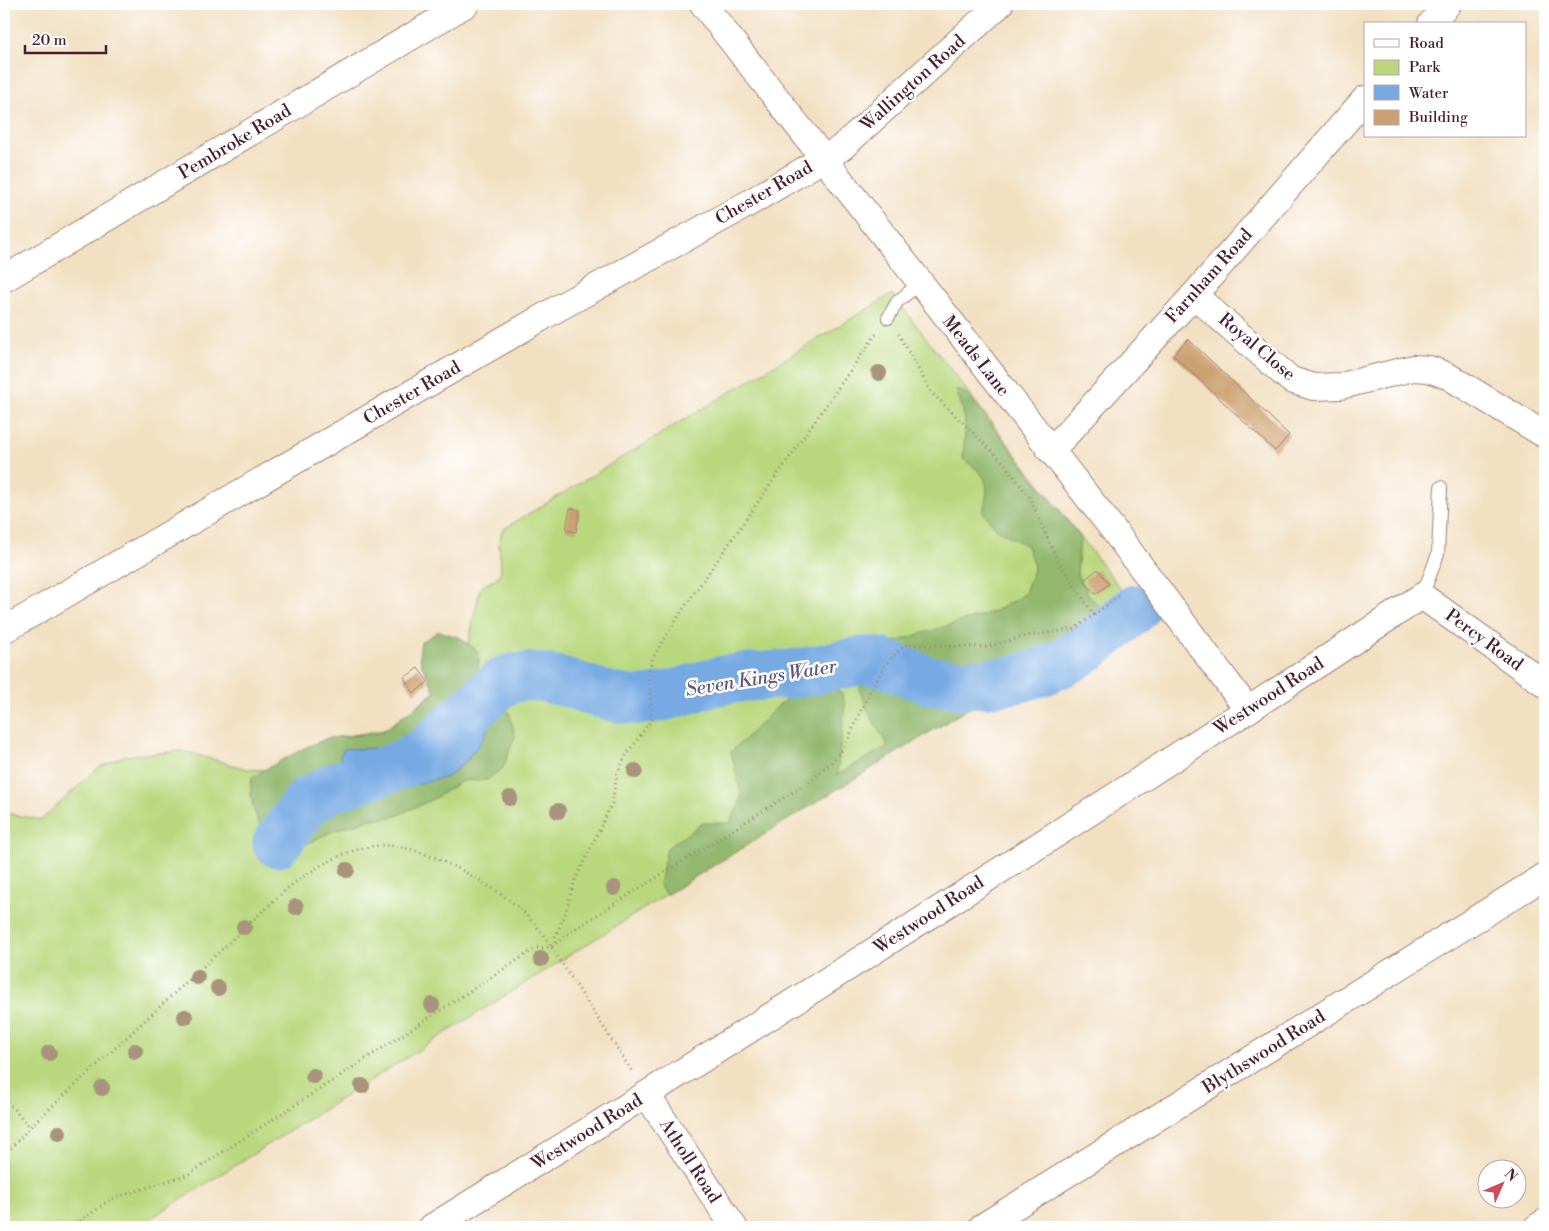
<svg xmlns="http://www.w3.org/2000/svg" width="1549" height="1231" viewBox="0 0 1549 1231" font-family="'Libre Bodoni',serif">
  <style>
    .green { fill: #b9d87e; stroke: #827c54 }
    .forest { fill: #92b86d; stroke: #6e6c4c }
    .water { fill: #77aae3; stroke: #606487 }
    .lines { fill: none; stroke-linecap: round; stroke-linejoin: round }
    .river { stroke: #77aae3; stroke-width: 49 }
    .building { fill: #cca171 }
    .lane-casing { stroke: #9e8076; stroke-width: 14 }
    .street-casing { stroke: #9e8076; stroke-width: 28 }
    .path { stroke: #9e8076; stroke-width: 3; stroke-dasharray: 1 4; stroke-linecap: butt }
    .lane { stroke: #fff; stroke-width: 12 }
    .street { stroke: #fff; stroke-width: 26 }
    .tree { fill: #a8947d }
    .labels { text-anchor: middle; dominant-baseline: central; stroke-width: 5; stroke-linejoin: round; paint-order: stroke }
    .street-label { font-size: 18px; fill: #4a1f2b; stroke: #fff }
    .water-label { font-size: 19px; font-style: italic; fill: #5c5775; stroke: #fff }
  </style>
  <rect width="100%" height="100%" fill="#fff"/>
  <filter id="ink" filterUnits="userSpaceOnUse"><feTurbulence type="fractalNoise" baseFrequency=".02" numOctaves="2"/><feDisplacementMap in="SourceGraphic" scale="10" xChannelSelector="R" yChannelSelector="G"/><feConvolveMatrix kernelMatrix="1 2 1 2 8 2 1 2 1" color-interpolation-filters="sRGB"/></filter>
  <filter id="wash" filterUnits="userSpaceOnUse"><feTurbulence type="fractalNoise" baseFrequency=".0096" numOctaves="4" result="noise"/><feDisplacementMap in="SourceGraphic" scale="20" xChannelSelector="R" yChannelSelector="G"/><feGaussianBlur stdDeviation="1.12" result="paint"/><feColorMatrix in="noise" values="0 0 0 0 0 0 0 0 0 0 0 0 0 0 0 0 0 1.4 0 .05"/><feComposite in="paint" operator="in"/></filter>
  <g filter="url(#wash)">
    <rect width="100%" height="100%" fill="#f2e0c2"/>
    <polygon class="green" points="892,294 1131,602 1009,689 990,695 659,899 137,1227 4,1227 4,813 41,820 98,768 123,756 183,751 247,769 264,770 328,739 389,729 435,691 466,655 480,588 498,577 501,571 499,545 502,530"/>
    <g class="forest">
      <path d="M956 390 967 394 1080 537 1077 575 1088 594 1109 618 1009 689 990 695 666 895 659 885 667 848 703 823H730L742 798 731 752 795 690 831 687 842 694 845 705 837 775 888 746 870 715 860 691 862 672 881 646 993 612 1025 594 1034 566 1027 546 998 530 983 513C989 483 991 478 963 459 965 426 969 423 956 390Z"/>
      <path d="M439 631 461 638 476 650 479 656 478 676 484 690 509 712 515 736 503 768 487 780 462 781 435 798 394 817 371 819 335 830 285 854 277 856C263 835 246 804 252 777L302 749 328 738 380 733 435 693C428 673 416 665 421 642Z"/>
    </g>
    <polygon class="water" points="465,701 472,701 487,719 488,728 484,738 466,761 447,777 375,794 343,767 340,756 344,749 387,748 414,740"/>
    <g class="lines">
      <path class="river" d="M277 843 308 801 332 788 401 765 426 751 503 681C551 664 595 702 642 700 667 699 694 686 719 681 745 675 772 677 798 673 819 670 840 664 861 661 886 658 909 676 933 681 974 688 1025 682 1062 663 1085 652 1115 626 1135 609"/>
    </g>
    <g id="blocks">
      <g class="building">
        <polygon points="1188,339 1289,435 1275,451 1173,355"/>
        <polygon points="570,508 580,510 576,532 566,530"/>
        <polygon points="1098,569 1109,584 1095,594 1084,580"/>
        <polygon points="418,668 428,682 414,693 404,678"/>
      </g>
    </g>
  </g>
  <g filter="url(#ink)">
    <use href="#blocks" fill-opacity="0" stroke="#9e8076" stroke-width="1"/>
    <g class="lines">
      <g class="lane-casing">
        <g id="lane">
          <polyline points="888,318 897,302 920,283"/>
          <polyline points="1422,596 1438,554 1441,487"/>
        </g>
      </g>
      <g class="street-casing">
        <g id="street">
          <polyline points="703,4 1115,532 1248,710"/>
          <polyline points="1431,24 1448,4"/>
          <polyline points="4,279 466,4"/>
          <polyline points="1194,295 1291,380 1314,387 1341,386 1413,368 1429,369 1448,376 1545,435"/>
          <polyline points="1049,449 1063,438 1194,295 1365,99"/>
          <polyline points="4,630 560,307 744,206 841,148 1000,4"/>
          <polyline points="647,1095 734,1227"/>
          <path d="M432 1227C765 1023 1095 811 1422 596L1545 684"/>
          <polyline points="982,1227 1545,876"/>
          <polyline points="1537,1227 1545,1222"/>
        </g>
      </g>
      <g class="path">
        <polyline points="1094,615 1120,595"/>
        <polyline points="551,946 565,915 574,883 612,803 617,775 625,757 652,719 648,676 652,659 681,612 876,334"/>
        <polyline points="4,1098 30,1127"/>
        <path d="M4 1156 30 1127 289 887C314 868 342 851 374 846 415 839 491 883 521 910 540 927 555 953 569 974 590 1007 612 1040 633 1073"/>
        <path d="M72 1227 111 1199 189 1174 536 948 551 947 570 932 809 782C822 770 838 759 846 743 862 712 876 665 906 645L985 647 1027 636 1074 629 1094 615 1057 560 1030 498 1004 463 931 392 898 333"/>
      </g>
      <use href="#lane" class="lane"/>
      <use href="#street" class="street"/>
    </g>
    <g class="tree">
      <circle cx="879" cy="373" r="8"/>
      <circle cx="635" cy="771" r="8"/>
      <circle cx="510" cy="798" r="8"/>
      <circle cx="558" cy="811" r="8"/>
      <circle cx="347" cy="870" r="8"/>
      <circle cx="614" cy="888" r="8"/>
      <circle cx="296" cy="907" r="8"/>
      <circle cx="244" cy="927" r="8"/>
      <circle cx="541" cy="959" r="8"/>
      <circle cx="197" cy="977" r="8"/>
      <circle cx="218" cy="988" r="8"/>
      <circle cx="432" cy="1005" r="8"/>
      <circle cx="185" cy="1017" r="8"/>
      <circle cx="135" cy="1051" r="8"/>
      <circle cx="49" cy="1053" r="8"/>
      <circle cx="313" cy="1076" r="8"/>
      <circle cx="362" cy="1086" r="8"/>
      <circle cx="102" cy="1088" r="8"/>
      <circle cx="59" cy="1133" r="8"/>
    </g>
  </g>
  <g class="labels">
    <g class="street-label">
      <text transform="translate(913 83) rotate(-42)">Wallington Road</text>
      <text transform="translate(235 142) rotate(-31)">Pembroke Road</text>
      <text transform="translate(764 193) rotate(-30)">Chester Road</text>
      <text transform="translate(1209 276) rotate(-48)">Farnham Road</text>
      <text transform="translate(1257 347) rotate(40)">Royal Close</text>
      <text transform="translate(976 356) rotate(52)">Meads Lane</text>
      <text transform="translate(412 393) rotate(-30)">Chester Road</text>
      <text transform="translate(1484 640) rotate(36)">Percy Road</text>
      <text transform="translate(1269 696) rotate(-33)">Westwood Road</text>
      <text transform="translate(929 915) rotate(-33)">Westwood Road</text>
      <text transform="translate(1264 1052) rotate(-32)">Blythswood Road</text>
      <text transform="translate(587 1132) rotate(-32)">Westwood Road</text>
      <text transform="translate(690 1161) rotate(57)">Atholl Road</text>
    </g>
    <g class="water-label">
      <text transform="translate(761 678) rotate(-9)">Seven Kings Water</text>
    </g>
  </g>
  <rect width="1549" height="1231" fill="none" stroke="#fff" stroke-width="20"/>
  <rect x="1364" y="22" width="162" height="115" fill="#ffffff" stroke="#b7a5aa"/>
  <rect x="1374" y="39" width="25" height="8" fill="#ffffff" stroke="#b7a5aa"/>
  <text x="1409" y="48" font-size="15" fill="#4a1f2b">Road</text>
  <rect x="1374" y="60" width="25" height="15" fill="#b9d87e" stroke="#b7a5aa"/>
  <text x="1409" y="72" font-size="15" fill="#4a1f2b">Park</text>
  <rect x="1374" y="85" width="25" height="15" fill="#77aae3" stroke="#b7a5aa"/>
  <text x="1409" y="98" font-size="15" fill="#4a1f2b">Water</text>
  <rect x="1374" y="110" width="25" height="15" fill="#cca171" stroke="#b7a5aa"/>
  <text x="1409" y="122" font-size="15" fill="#4a1f2b">Building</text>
  <g transform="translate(1502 1184) rotate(45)"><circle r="24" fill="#ffffff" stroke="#b7a5aa"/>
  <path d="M0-4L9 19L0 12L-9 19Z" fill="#d1495b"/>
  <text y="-8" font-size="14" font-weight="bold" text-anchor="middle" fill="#4a1f2b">N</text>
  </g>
  <path d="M25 45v8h81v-8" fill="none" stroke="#4a1f2b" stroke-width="2.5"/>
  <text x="32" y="45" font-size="15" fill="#4a1f2b" stroke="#ffffff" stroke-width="4" paint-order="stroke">20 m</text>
</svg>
